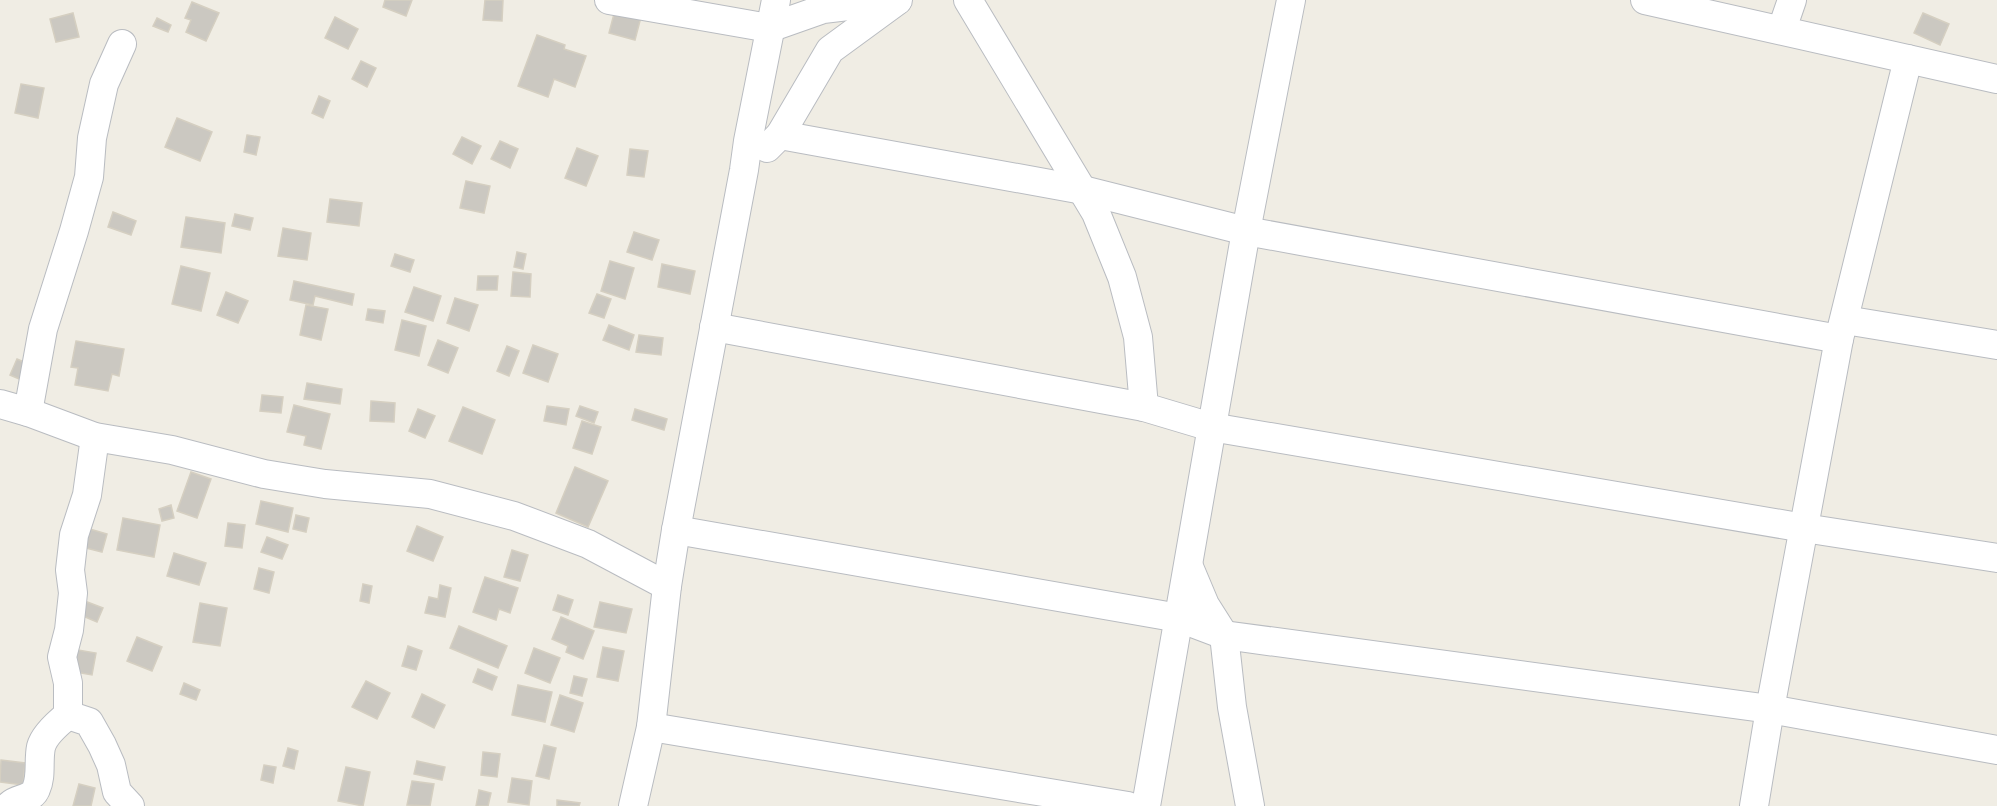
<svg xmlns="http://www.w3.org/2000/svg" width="1997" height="806" viewBox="0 0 1997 806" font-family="'IBM Plex Sans',sans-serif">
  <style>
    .building { fill: #cbc8c1; stroke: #d5cfc1; stroke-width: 1.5 }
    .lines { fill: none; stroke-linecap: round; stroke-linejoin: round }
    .minor-casing { stroke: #b9bcc1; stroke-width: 30 }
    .minor { stroke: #fff; stroke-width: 28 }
  </style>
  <rect width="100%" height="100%" fill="#f0ede4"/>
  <g class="building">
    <polygon points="385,0 412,0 406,16 383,7"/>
    <polygon points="485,0 503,0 502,21 483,20"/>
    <polygon points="192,2 219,13 206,41 186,32 191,20 185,18"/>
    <polygon points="615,10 641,17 635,40 609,33"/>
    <polygon points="73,13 79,37 56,42 50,19"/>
    <polygon points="1923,13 1949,24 1940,45 1914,33"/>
    <polygon points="335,17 358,29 348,49 325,38"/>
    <polygon points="157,18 171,25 168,32 153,26"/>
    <polygon points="537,35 565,45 564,49 586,56 575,87 554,79 548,97 518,86"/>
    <polygon points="361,61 376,68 367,87 352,79"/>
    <polygon points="21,84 44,88 38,118 15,113"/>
    <polygon points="319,96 330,101 323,118 312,113"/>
    <polygon points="177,118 212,132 200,161 165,147"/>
    <polygon points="247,135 260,137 256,155 244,152"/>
    <polygon points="462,137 481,146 472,164 453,154"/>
    <polygon points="500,141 518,149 510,168 491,159"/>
    <polygon points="577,148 598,156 586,186 565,178"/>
    <polygon points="630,149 648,151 644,177 627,175"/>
    <polygon points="466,181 490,186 484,213 460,208"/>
    <polygon points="330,199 362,203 359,226 327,222"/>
    <polygon points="113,212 136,221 131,235 108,227"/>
    <polygon points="235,214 253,218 250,230 232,226"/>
    <polygon points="186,217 225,223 221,253 181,247"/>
    <polygon points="283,228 311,233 307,260 278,256"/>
    <polygon points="634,232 659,240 652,260 627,252"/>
    <polygon points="517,252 526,254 523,269 514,267"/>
    <polygon points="395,254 414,260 410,272 391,266"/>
    <polygon points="610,261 634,268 625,299 601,291"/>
    <polygon points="662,264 695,271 690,294 658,287"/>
    <polygon points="181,266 210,273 201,311 172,304"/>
    <polygon points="513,272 531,274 530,297 511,296"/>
    <polygon points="478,276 498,276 497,290 477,290"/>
    <polygon points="294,281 354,294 352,305 315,296 313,305 290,300"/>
    <polygon points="414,287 441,296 433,321 405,312"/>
    <polygon points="226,292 248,301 238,323 217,315"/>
    <polygon points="597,294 611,299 604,318 589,313"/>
    <polygon points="455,298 478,305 469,331 447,323"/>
    <polygon points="306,305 328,309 321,340 300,335"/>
    <polygon points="368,309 385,311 383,323 366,320"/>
    <polygon points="402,320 426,326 419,356 395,350"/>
    <polygon points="609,325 634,335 629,350 603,340"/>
    <polygon points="639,335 663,338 661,355 636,352"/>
    <polygon points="438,340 458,348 448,373 428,365"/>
    <polygon points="76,341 124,349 119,376 112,374 108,391 75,385 78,368 71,367"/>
    <polygon points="533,345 558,354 548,382 523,373"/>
    <polygon points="507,346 519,351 509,376 497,371"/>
    <polygon points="17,359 31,365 24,381 10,375"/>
    <polygon points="307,383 342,389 340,404 304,399"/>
    <polygon points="262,395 283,397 281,413 260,411"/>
    <polygon points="371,401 395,403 394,422 370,421"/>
    <polygon points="294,405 330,414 321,449 304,445 306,436 287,432"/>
    <polygon points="547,406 569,409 566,425 544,421"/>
    <polygon points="580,406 598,412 594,423 576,416"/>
    <polygon points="463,407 495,420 482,454 449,441"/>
    <polygon points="418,409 435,416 425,438 409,431"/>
    <polygon points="635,409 667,419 664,430 632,420"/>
    <polygon points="582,421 601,427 592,454 573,448"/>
    <polygon points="575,467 608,481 588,527 556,513"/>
    <polygon points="191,472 211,479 197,518 177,511"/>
    <polygon points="261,501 293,508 288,532 256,524"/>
    <polygon points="171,505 174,518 162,521 159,509"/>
    <polygon points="296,515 309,518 306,532 293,529"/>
    <polygon points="123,518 160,525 154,557 117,550"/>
    <polygon points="228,523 245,525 242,548 225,546"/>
    <polygon points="417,526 443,537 433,561 407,551"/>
    <polygon points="83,527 107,534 102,552 78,546"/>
    <polygon points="267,537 288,545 282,559 261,552"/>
    <polygon points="512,550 528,555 520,581 504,577"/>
    <polygon points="174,553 206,563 199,585 167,576"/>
    <polygon points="259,568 274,572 269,593 254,589"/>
    <polygon points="485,577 518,588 510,613 499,609 496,620 473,612"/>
    <polygon points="363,584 372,586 369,603 360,601"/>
    <polygon points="440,585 451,588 445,617 425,613 429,597 438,599"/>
    <polygon points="558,595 573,600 568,615 553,610"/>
    <polygon points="82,600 103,608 97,622 76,613"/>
    <polygon points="600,602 632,609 626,633 594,627"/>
    <polygon points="200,603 227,608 220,646 193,642"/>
    <polygon points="561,617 594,631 583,659 566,652 568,646 552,639"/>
    <polygon points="459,626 507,646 498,668 450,648"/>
    <polygon points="137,637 162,647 152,671 127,661"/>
    <polygon points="408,646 422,651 416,670 402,666"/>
    <polygon points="603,647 624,651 618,681 597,677"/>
    <polygon points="534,648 560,658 550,683 525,673"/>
    <polygon points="72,649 96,653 92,675 69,671"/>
    <polygon points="478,669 497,677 492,690 473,682"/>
    <polygon points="574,676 587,679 582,696 570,693"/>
    <polygon points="366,681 390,693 377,719 352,707"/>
    <polygon points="184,683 200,690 196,700 180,694"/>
    <polygon points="518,685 552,692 545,722 512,715"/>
    <polygon points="422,694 445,705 434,728 412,717"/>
    <polygon points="560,695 583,703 574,732 551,725"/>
    <polygon points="544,745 556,748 549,779 536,776"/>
    <polygon points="288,748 298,751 294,769 283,766"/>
    <polygon points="483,752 500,754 497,777 481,775"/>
    <polygon points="1,760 25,763 23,785 0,782"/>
    <polygon points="417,761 445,767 442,780 414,774"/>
    <polygon points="264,765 276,767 273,783 261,780"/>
    <polygon points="346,767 370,772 363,806 338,801"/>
    <polygon points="512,778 532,781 529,805 508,802"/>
    <polygon points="412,781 434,784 430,806 407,805"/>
    <polygon points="79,784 95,788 91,806 73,806"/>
    <polygon points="479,790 491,793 488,806 476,806"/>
    <polygon points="557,800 580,803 579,806 557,806"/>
  </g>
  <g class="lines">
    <g class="minor-casing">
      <g id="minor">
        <polyline points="609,0 769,28 823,9 898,0"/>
        <polyline points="968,0 1096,213 1122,277 1138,337 1144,407"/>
        <polyline points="1645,0 1997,79"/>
        <polyline points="1782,29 1792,0"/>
        <polyline points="780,135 1083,190 1246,231 1839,339"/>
        <polyline points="767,148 780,135 830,50 897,1"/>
        <polyline points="1845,320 1997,345"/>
        <polyline points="714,327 1144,407 1211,427 1804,528 1997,558"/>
        <polyline points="0,404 28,412 95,437 172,450 264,474 325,484 430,494 514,516 588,544 667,586"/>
        <polyline points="28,412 43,329 74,231 89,177 92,138 104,84 122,44"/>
        <polyline points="676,530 1179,618 1224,635 1770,709 1997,750"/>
        <polyline points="1189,567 1205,605 1224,635 1232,707 1250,806"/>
        <polyline points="68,715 89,722 102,745 111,765 117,792 130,806"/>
        <polyline points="651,727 1128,806"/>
        <path d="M9 806C17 797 31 801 36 789 42 776 38 761 41 747 44 735 58 723 68 715V683L62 657 69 630 73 593 70 570 74 535 87 495 95 437"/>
        <polyline points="633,806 651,727 667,586 676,530 744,170 748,141 776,0"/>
        <polyline points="1146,806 1246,231 1291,0"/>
        <polyline points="1754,806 1770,709 1839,339 1908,59"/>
      </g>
    </g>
    <use href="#minor" class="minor"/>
  </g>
</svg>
